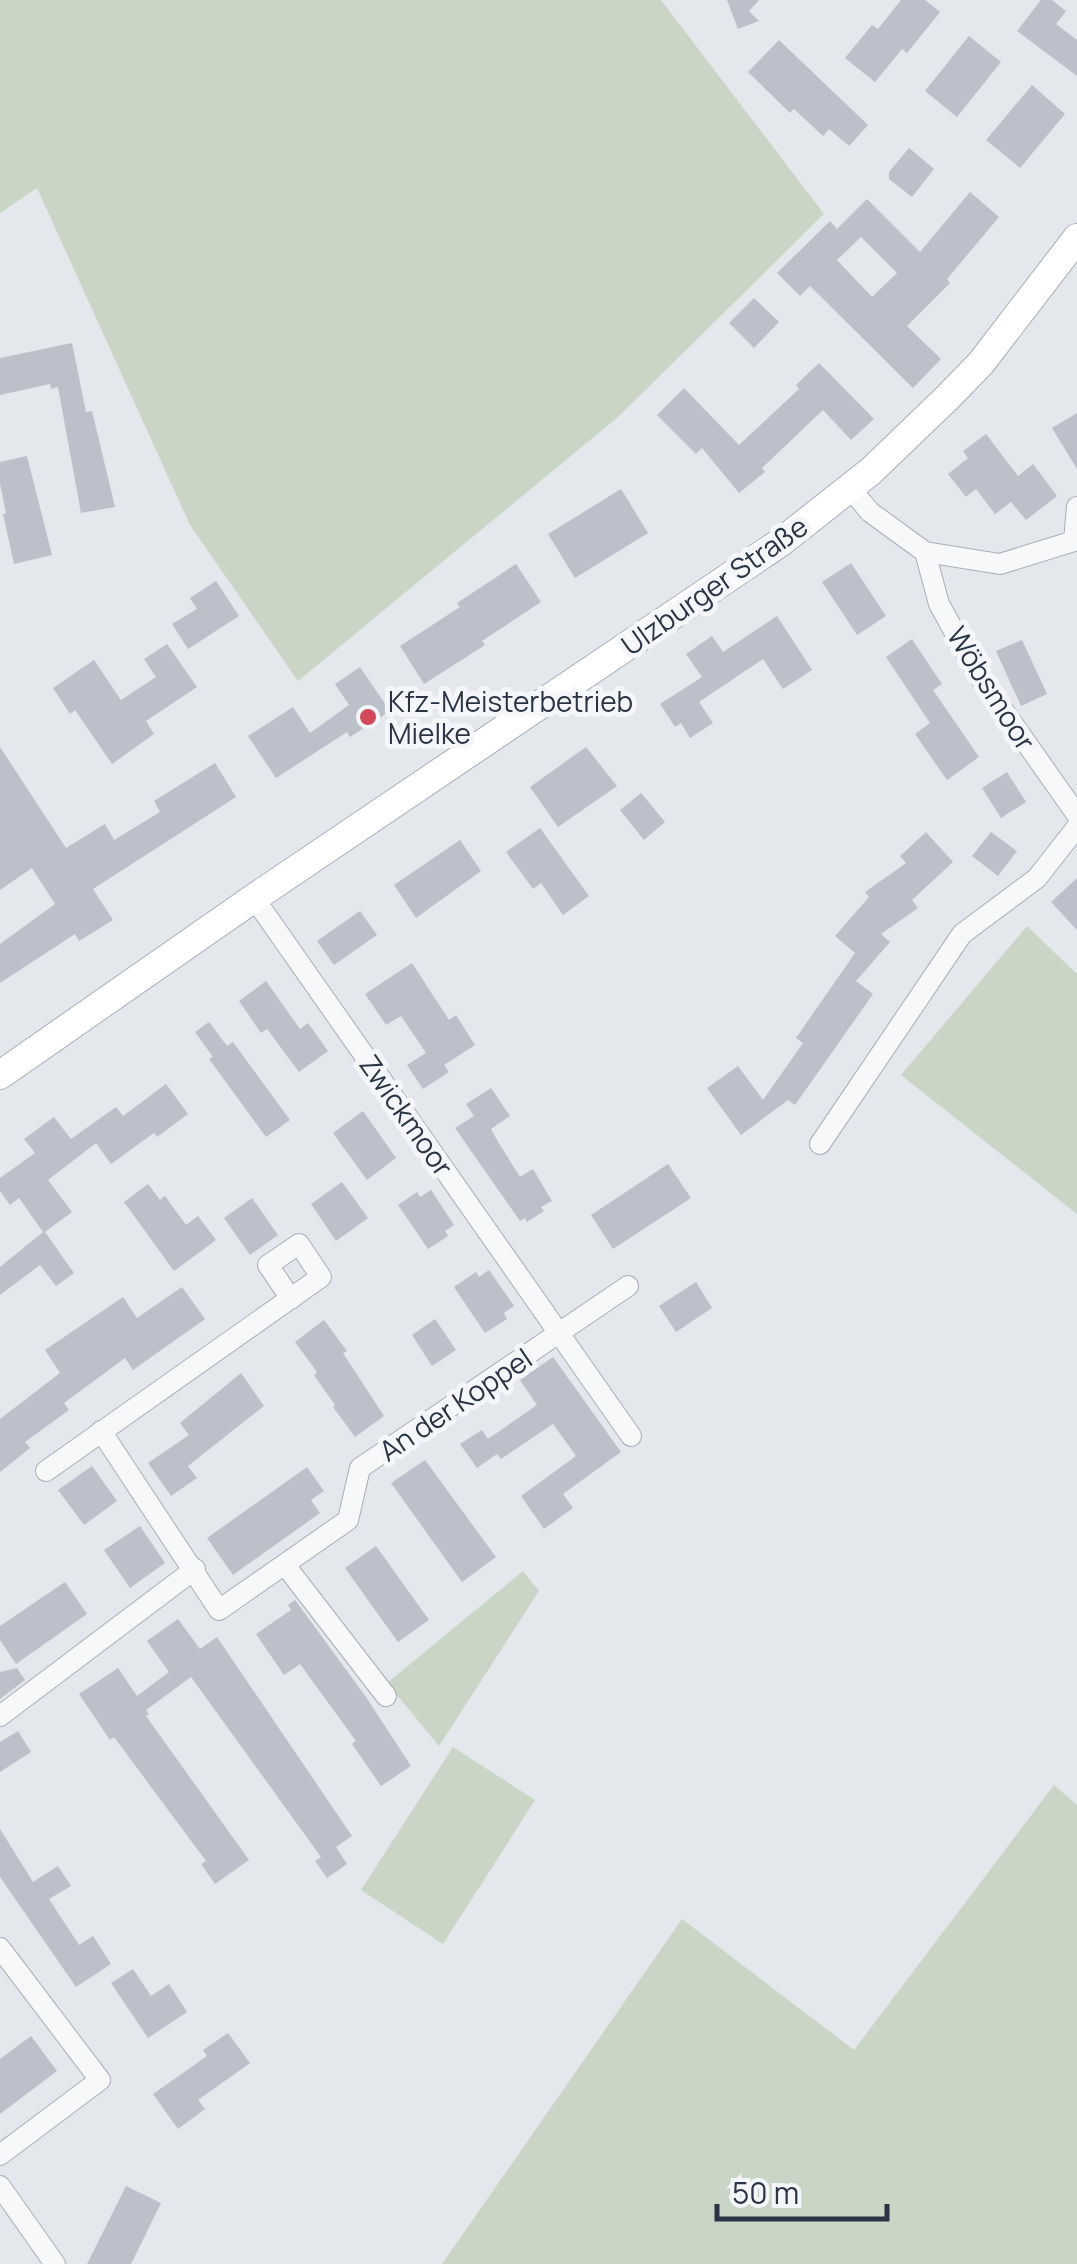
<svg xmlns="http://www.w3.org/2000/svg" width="1077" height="2264" viewBox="0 0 1077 2264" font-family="Manrope,sans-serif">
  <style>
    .green { fill: #c9d6c5 }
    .building { fill: #bbc0ca; fill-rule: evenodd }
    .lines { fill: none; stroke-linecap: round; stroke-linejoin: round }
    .street-casing { stroke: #a9aeb7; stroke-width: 22 }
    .secondary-casing { stroke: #a9aeb7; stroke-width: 30 }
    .street { stroke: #f7f8fa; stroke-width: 20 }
    .secondary { stroke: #fff; stroke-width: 28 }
    .poi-dot { fill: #d1495b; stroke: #f4f6f9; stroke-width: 4 }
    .labels { text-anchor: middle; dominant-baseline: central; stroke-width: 10; stroke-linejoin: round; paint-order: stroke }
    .street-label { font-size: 28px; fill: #2b3445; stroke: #f4f6f9 }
    .poi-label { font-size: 28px; fill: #2b3445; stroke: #f4f6f9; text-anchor: start }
  </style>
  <rect width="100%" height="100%" fill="#e4e7ec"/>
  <g class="green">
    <polygon points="0,0 661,0 824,214 618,417 298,681 190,525 37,188 0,213"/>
    <polygon points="1027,926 1077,974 1077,1214 901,1075"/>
    <polygon points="523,1571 539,1591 439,1746 387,1683"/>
    <polygon points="453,1747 535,1800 443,1944 361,1890"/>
    <polygon points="1054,1785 1077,1805 1077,2264 442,2264 682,1919 854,2050"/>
  </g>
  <g class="building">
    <polygon points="727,0 759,0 749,11 759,21 738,29"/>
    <polygon points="901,0 925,0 940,12 907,53 902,49 875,82 845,58 872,25 878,29"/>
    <polygon points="1041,0 1052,0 1066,11 1056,24 1077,40 1077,76 1017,31"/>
    <polygon points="969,36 1001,62 957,117 925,91"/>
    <polygon points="779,40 868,125 849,146 829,129 823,136 794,109 790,113 748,72"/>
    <polygon points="1032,85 1065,114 1020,168 986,140"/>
    <polygon points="909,148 934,169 912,197 889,179 889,172"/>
    <path d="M970 192 999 217 947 279 950 283 907 326 941 359 913 388 810 286 800 296 777 273 830 221 837 229 867 199 920 252ZM861 237 897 273 872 297 837 260Z"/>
    <polygon points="754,298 779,322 754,348 729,323"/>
    <polygon points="72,343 86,412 92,411 115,507 81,513 58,387 51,389 50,384 0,395 0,358"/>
    <polygon points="819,363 874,419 851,440 823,410 762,468 765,472 739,493 702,448 696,454 657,415 684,388 739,445 799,389 796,385"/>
    <polygon points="1077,413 1077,469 1052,428"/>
    <polygon points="986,434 1018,476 1033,464 1057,496 1026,520 1011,502 995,514 976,489 966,497 948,474 968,458 963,451"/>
    <polygon points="27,456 52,555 14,564 3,514 6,513 0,484 0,462"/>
    <polygon points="621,489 648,533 575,578 548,534"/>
    <polygon points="851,563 886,616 857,635 822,582"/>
    <polygon points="516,564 541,602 482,641 485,645 424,684 400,646 460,607 457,603"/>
    <polygon points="216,581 239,616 188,649 172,624 197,609 190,598"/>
    <polygon points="777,616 812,670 783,689 763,659 699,702 713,723 690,738 681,723 675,727 660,704 702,677 686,654 712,636 723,652"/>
    <polygon points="912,639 942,684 933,690 979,757 947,780 915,734 930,723 886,657"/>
    <polygon points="1022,640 1047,694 1021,706 996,651"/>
    <polygon points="167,644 197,687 146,721 154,734 112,764 75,710 70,714 53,688 94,660 121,700 156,677 144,659"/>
    <polygon points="360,667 390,711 350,737 347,732 276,778 248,736 293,707 310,733 349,705 335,684"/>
    <polygon points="0,747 66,848 105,824 114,840 160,812 154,801 215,763 236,797 93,889 113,920 79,941 75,934 0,983 0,944 55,904 32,868 0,890"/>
    <polygon points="586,747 617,786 558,827 530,787"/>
    <polygon points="1007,772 1026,802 1001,818 982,788"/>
    <polygon points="641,793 665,822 644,840 620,810"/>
    <polygon points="540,828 589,896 563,915 541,883 533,889 506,852"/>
    <polygon points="926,832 953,862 912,900 918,908 881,934 890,942 856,981 873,994 795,1105 788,1100 741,1135 707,1088 738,1066 763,1100 803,1043 796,1038 855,953 835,936 869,897 865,892 906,863 900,856"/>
    <polygon points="991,832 1017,851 998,876 972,856"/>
    <polygon points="460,840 481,871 416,918 394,885"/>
    <polygon points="1077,878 1077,930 1051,902"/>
    <polygon points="360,911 377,935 334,965 317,941"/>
    <polygon points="412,963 449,1020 456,1015 475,1045 444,1065 449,1072 423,1089 407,1065 426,1053 401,1016 386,1025 365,994"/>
    <polygon points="266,981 300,1029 308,1023 328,1051 299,1072 267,1029 261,1033 239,1001"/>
    <polygon points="209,1022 227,1046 233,1042 290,1120 266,1137 209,1059 213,1057 195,1032"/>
    <polygon points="166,1084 188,1114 157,1137 154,1133 111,1164 96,1143 48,1180 72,1212 45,1232 74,1273 56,1286 40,1265 0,1295 0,1267 43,1232 19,1198 10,1205 0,1191 0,1178 35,1153 24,1139 54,1117 71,1139 116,1107 123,1116"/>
    <polygon points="491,1088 510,1116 491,1129 497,1140 520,1177 533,1169 552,1201 541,1207 544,1211 527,1222 525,1218 520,1221 455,1128 474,1116 466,1104"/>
    <polygon points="363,1111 396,1158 367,1180 333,1133"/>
    <polygon points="668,1164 691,1198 613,1249 591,1215"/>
    <polygon points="342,1182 368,1218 336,1241 311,1204"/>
    <polygon points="148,1184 160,1200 165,1196 186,1225 198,1216 216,1240 174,1271 124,1202"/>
    <polygon points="431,1190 454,1225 445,1231 448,1236 428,1249 398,1205 417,1192 420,1197"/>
    <polygon points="252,1198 278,1235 250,1255 224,1218"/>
    <polygon points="489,1270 514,1306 504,1313 507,1319 485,1333 454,1287 476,1272 479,1277"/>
    <polygon points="696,1282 712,1308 676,1332 659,1306"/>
    <polygon points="182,1287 205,1319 133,1370 125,1358 64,1403 69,1410 25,1442 30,1448 0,1472 0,1419 60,1373 45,1350 123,1297 137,1318"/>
    <polygon points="435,1319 456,1350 432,1366 412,1335"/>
    <polygon points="324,1320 347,1351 343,1353 384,1416 355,1437 333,1407 335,1405 314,1375 317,1372 295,1342"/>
    <polygon points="553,1357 621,1452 563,1494 573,1508 544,1529 521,1496 576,1456 553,1424 501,1459 497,1454 477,1468 460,1444 482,1430 488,1439 537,1405 520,1380"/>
    <polygon points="241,1373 264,1406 188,1466 197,1478 171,1496 148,1463 189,1435 180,1423"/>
    <polygon points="425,1460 496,1557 462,1582 391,1483"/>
    <polygon points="92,1466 117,1501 84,1525 58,1490"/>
    <polygon points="307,1467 324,1491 311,1500 320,1513 233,1575 207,1538"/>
    <polygon points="140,1526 165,1563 130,1588 104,1550"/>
    <polygon points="376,1546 429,1620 398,1642 345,1568"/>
    <polygon points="65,1582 87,1614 16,1664 0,1640 0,1626"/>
    <polygon points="295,1600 366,1697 411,1766 381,1786 352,1744 356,1741 300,1664 284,1675 256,1634 291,1610 288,1605"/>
    <polygon points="178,1619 200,1649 217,1637 352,1836 336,1847 347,1864 327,1878 315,1861 321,1857 191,1677 146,1710 149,1714 146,1716 249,1860 215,1884 201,1864 206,1861 114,1737 110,1740 79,1694 118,1668 137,1696 169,1672 147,1641"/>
    <polygon points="17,1668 25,1680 0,1699 0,1672"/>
    <polygon points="18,1731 31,1752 0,1772 0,1742"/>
    <polygon points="0,1829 33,1882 58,1866 71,1886 49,1899 79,1945 93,1936 111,1964 76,1987 0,1877"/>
    <polygon points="133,1969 151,1996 169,1984 187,2012 148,2038 111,1983"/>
    <polygon points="228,2033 250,2063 198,2100 205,2109 178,2129 153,2094 207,2056 203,2050"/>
    <polygon points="31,2036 57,2071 0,2114 0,2059"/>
    <polygon points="126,2186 161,2203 131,2264 87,2264"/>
  </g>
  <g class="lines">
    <g class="street-casing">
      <g id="street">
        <polyline points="850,488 870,512 925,552 1000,564 1077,540"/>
        <polyline points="1074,541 1077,507"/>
        <polyline points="925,552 939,604 977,673 1077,815"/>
        <polyline points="254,898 631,1436"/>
        <polyline points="820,1144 962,934 1037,878 1077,827"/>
        <polyline points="101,1431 219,1610 348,1520 360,1468 628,1286"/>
        <polyline points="46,1471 321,1277 299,1244 268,1265 291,1299"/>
        <polyline points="285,1565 386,1696"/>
        <polyline points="0,1716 195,1569"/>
        <polyline points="0,1948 100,2080 0,2155"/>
        <polyline points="0,2186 55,2264"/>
      </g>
    </g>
    <g class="secondary-casing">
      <polyline id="secondary" points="0,1075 254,898 781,542 871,471 948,397 981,363 1077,238"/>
    </g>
    <use href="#street" class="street"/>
    <use href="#secondary" class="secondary"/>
  </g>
  <circle class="poi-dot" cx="368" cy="717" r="10"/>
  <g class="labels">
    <g class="street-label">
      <text transform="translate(714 585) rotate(-35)">Ulzburger Straße</text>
      <text transform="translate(992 688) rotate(58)">Wöbsmoor</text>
      <text transform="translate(407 1115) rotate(55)">Zwickmoor</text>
      <text transform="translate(455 1404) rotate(-34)">An der Koppel</text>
    </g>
    <g class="poi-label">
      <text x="388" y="701">Kfz-Meisterbetrieb<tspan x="388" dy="32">Mielke</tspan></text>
    </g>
  </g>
  <path d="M717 2204v15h170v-15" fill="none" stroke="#2b3445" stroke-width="5"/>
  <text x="732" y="2204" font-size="30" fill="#2b3445" stroke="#f4f6f9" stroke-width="8" paint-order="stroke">50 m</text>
</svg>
